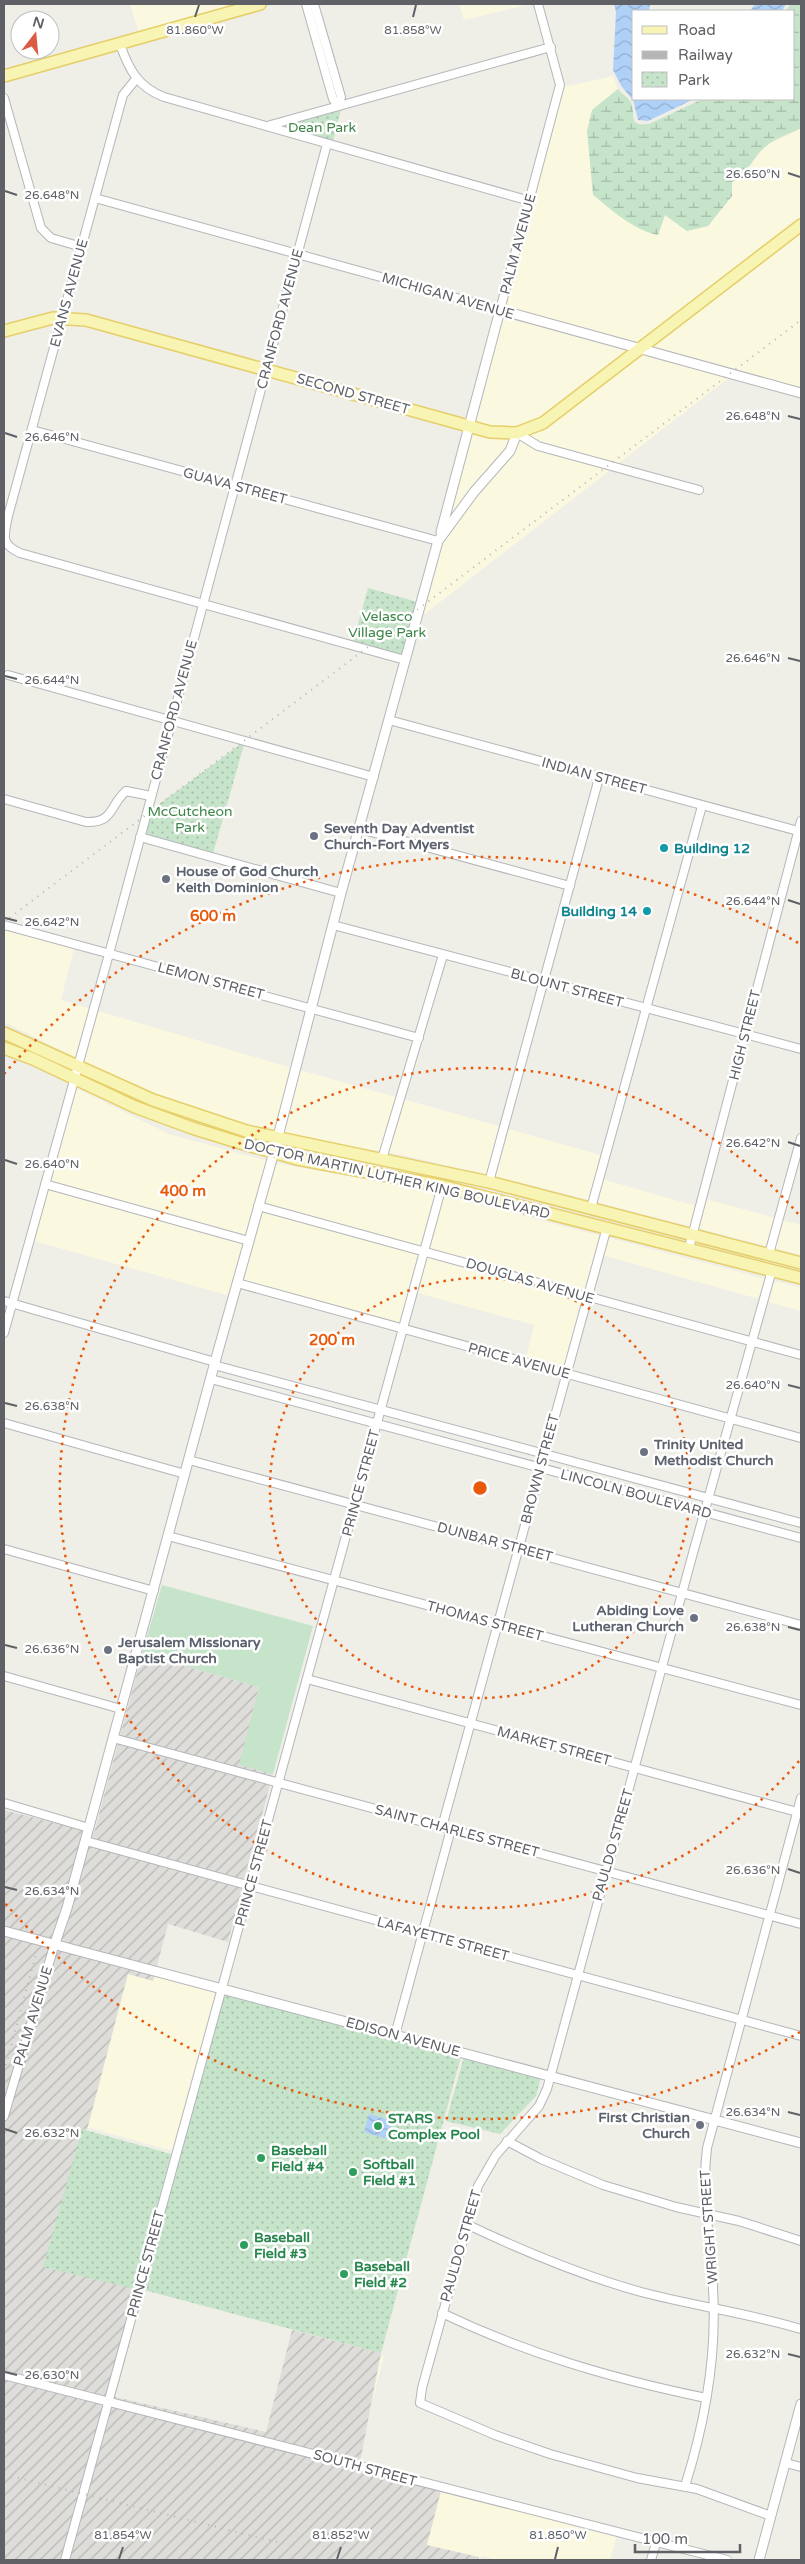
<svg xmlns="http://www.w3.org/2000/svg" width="805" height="2564" viewBox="0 0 805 2564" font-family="'Varela Round',sans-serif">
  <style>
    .commercial { fill: #fbf8e0; fill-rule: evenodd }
    .industrial { fill: url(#industrial-furrows) }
    .grass { fill: #c6e4c9 }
    .wetland { fill: url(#wetland-marsh) }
    .park { fill: url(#park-dots) }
    .water { fill: url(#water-waves) }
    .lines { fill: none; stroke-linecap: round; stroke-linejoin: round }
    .minor-casing { stroke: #b4b6ba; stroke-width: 10 }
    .tertiary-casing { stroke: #b4b6ba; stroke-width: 11 }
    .primary-casing { stroke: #e6cf6a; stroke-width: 14 }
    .minor { stroke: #fff; stroke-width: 8 }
    .tertiary { stroke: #fff; stroke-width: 9 }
    .primary { stroke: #f8f4b3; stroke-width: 11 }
    .rail { stroke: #b5b5b6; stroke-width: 2; stroke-dasharray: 1 6; stroke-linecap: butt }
    .ticks { fill: none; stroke: #5f6166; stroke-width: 2 }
    .ring { fill: none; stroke: #e8590c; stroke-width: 2.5; stroke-dasharray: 2.5 5 }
    .worship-dot { fill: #6b7280; stroke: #fff; stroke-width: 2 }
    .culture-dot { fill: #0f9aa8; stroke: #fff; stroke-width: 2 }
    .leisure-dot { fill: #2e9e5b; stroke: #fff; stroke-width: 2 }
    .labels { text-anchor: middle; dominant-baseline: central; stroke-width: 5; stroke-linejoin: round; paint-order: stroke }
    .park-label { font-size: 14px; fill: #3e8548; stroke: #fff }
    .street-label { font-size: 14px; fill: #5f6166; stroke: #fff }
    .worship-label { font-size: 14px; font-weight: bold; fill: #5b616d; stroke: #fff; text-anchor: start }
    .culture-label { font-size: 14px; font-weight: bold; fill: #0d838f; stroke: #fff; text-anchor: start }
    .leisure-label { font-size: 14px; font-weight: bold; fill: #27864d; stroke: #fff; text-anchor: start }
    .ticks-label { font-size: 12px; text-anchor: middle; fill: #5f6166; stroke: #fff; stroke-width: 5; stroke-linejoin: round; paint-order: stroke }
    .centre { fill: #e8590c; stroke: #fff; stroke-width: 2.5 }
    .ring-label { font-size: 15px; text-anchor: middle; font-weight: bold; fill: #e8590c; stroke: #fff; stroke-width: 5; stroke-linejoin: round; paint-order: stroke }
  </style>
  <defs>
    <pattern id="industrial-furrows" width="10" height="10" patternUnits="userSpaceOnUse" patternTransform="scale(1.25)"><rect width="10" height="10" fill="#deddd9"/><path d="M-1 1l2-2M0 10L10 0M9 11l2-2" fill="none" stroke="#b7b7b4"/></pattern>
    <pattern id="wetland-marsh" width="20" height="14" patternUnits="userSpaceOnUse" patternTransform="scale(1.25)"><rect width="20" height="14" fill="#c6e4c9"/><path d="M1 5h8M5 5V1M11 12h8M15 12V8" fill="none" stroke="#a4bca7"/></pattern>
    <pattern id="park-dots" width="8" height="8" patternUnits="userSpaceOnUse" patternTransform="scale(1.25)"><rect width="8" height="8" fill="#c6e4c9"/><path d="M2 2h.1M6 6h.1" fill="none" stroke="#a4bca7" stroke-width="1.8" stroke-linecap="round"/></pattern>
    <pattern id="water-waves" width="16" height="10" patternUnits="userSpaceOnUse" patternTransform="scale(1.25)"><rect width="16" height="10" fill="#afd1f8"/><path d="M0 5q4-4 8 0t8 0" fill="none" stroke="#92adcd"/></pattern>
  </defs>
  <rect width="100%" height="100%" fill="#efeee7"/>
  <g class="commercial">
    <polygon points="130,4 246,4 139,34"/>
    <polygon points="459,4 531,4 464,20"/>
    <polygon points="613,76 618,89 592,110 658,235 664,215 687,231 708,226 732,196 732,182 743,175 760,152 769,144 801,128 801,220 641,345 504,307 564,87"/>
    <polygon points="801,230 801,388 650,347"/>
    <polygon points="502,315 588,339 633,351 542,419 525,427 501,430 473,424"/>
    <polygon points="642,354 730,377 421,617 442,543 477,494 513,453 520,436"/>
    <polygon points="471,431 512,437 507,449 448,520"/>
    <polygon points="4,925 75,945 61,1000 292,1068 276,1132 188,1107 124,1082 4,1022"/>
    <polygon points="300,1070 608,1157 602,1179 703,1208 706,1199 801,1225 801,1255 535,1186 407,1156 283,1134"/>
    <polygon points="76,1088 169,1134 268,1161 230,1296 34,1241"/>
    <polygon points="275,1163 420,1189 801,1288 801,1311 602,1255 568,1373 525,1361 534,1325 414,1292 404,1327 241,1282"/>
    <path d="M4 1936 220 1992 112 2398 267 2436 380 2357 384 2356 356 2465 618 2532 610 2560H496L482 2556 480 2560H4ZM83 2126 173 2151 136 2292 42 2270Z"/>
  </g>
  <polygon class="industrial" points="142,1654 259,1687 240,1765 273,1774 228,1942 168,1924 153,1981 128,1974 87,2130 83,2129 44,2267 144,2290 115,2397 266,2432 292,2330 381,2353 360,2462 443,2483 427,2545 479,2557 478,2560 4,2560 4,1810 94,1833"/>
  <polygon class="grass" points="162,1585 313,1626 273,1774 239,1765 259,1687 142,1654"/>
  <path class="wetland" d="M790 4H801V128C790 134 775 138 765 147 753 157 747 175 732 182V196L708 226 687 231 665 215 658 235C633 230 612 210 593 195L587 131 592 110 618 89C621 94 627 96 630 101 638 113 625 127 649 124L703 99H794V11H786Z"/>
  <g class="park">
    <polygon points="342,105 332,145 267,126"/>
    <polygon points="368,588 421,603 405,660 352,645"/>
    <polygon points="245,741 212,857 140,837 146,814"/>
    <polygon points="224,1992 461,2056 381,2353 144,2290"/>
    <polygon points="464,2057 541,2077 536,2096 500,2134 446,2121"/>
    <polygon points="82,2129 171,2154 135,2289 43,2267"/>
  </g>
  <g class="water">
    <polygon points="614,4 650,4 649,11 634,11 634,99 694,99 648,121 638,120 633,100 622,87 613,70 616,12"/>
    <polygon points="755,4 786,4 782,11 750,11"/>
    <polygon points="369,2114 386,2119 387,2114 394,2116 387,2139 364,2132"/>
  </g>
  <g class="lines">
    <g class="minor-casing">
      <g id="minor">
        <polyline points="306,4 333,99 338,106"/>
        <polyline points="314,4 341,97 338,106"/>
        <path d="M120 44C129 70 138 87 164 97L530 201"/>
        <path d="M136 79 123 95 8 516C4 536 0 544 20 553L405 660"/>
        <polyline points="4,98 41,228 51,238 82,247"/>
        <polyline points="267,126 551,47"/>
        <polyline points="95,198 500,310 560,85 538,4"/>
        <polyline points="32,430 438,541"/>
        <polyline points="517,433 538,446 699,490"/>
        <polyline points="8,675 374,777"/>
        <polyline points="389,720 798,831"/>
        <path d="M4 799 86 822C114 823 109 806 126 791L151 796"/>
        <polyline points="360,829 570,886"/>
        <polyline points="140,837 341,893"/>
        <polyline points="4,925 419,1038"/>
        <polyline points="333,925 801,1049"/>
        <polyline points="382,1159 443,955"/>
        <polyline points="489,1182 599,778"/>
        <polyline points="45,1184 249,1241"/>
        <polyline points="258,1206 801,1355"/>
        <polyline points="591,1208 702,806"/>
        <polyline points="689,1248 801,821"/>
        <polyline points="769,1254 801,1138"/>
        <polyline points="237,1283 801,1438"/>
        <polyline points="4,1301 215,1362"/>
        <polyline points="4,1333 109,954 327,144"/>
        <polyline points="214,1365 801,1523"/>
        <polyline points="211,1379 801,1538"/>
        <polyline points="4,1423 185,1474"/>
        <polyline points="189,1460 801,1625"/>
        <polyline points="168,1536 801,1705"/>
        <polyline points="4,1549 154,1591"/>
        <polyline points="4,1676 121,1709"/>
        <polyline points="307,1679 801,1813"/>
        <polyline points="113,1738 801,1924"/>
        <polyline points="4,1803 89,1828"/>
        <polyline points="442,1827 607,1227"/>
        <polyline points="86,1841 801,2036"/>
        <polyline points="395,2035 451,1829"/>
        <polyline points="4,2116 54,1946"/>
        <polyline points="507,2141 541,2159 603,2185 676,2207 739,2221 801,2241"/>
        <path d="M466 2224C523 2251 580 2275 641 2292 694 2306 748 2313 801 2329"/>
        <path d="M442 2313C527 2354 614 2379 706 2398"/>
        <polyline points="4,2375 727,2560"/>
        <polyline points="786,2463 801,2467"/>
        <path d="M685 2486C705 2423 717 2354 713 2288 711 2241 701 2195 707 2148L801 1798"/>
        <polyline points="771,2516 697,2489 637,2478 550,2454 495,2435 420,2403 422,2388 478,2186 496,2155 539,2106 547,2089 693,1553 772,1270"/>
        <polyline points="65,2560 442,1186"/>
        <polyline points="651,2560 656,2543"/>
      </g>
    </g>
    <g class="tertiary-casing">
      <g id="tertiary">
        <polyline points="441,532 500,310 801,393"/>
        <polyline points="4,1931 801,2143"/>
        <polyline points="54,1946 67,1908 215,1362 274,1152 341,893 438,541 474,492 510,451 517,433"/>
        <polyline points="759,2560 801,2404"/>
      </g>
    </g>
    <g class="primary-casing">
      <g id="primary">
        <polyline points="4,76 260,4"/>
        <polyline points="4,331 53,318 86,320 490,432 517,433 543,423 801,225"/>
        <polyline points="4,1033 153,1100 246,1131 489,1182 801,1263"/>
        <polyline points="4,1048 33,1059 135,1107 192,1128 237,1142 297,1159 442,1186 801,1278"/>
      </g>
    </g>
    <use href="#minor" class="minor"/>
    <use href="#tertiary" class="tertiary"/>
    <use href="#primary" class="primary"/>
    <g class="rail">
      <polyline points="4,922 801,320"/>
      <polyline points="4,2072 36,1954"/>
      <polyline points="4,2476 15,2477 277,2542"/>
    </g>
  </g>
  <path class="ticks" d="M195 17 199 5M413 17 416 5M788 173 800 177M5 191 17 195M788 416 800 419M5 433 17 437M788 658 800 661M5 676 17 679M788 900 800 904M5 918 17 921M788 1142 800 1146M5 1160 17 1164M788 1385 800 1388M5 1403 17 1406M788 1627 800 1630M5 1645 17 1648M788 1869 800 1873M5 1887 17 1890M788 2112 800 2115M5 2129 17 2133M788 2354 800 2357M5 2372 17 2375M119 2559 123 2547M337 2559 341 2547M555 2559 558 2547"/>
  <g class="ring">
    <circle cx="480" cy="1488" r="210"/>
    <path d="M799 1761A420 420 0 1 1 799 1215"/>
    <path d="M800 2032A631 631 0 0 1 4 1902M4 1074A631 631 0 0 1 800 944"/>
  </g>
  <g class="worship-dot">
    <circle cx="314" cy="836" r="5"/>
    <circle cx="166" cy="879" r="5"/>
    <circle cx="644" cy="1452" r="5"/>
    <circle cx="694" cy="1618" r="5"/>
    <circle cx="108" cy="1650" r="5"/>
    <circle cx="700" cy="2125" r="5"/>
  </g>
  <g class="culture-dot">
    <circle cx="664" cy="848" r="5"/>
    <circle cx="647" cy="911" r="5"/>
  </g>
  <g class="leisure-dot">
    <circle cx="378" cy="2126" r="5"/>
    <circle cx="261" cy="2158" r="5"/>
    <circle cx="353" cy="2172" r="5"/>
    <circle cx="244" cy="2245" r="5"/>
    <circle cx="344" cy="2274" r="5"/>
  </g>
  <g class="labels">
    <g class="park-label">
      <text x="322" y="127">Dean Park</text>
      <text x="387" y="616">Velasco<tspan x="387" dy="16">Village Park</tspan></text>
      <text x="190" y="811">McCutcheon<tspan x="190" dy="16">Park</tspan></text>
    </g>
    <g class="street-label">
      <text transform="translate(518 244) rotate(-75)">PALM AVENUE</text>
      <text transform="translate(69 293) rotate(-75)">EVANS AVENUE</text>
      <text transform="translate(448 296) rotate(16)">MICHIGAN AVENUE</text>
      <text transform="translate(280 319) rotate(-75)">CRANFORD AVENUE</text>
      <text transform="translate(353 394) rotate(16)">SECOND STREET</text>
      <text transform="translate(235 486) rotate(15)">GUAVA STREET</text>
      <text transform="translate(174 710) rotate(-75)">CRANFORD AVENUE</text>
      <text transform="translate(594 776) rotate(15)">INDIAN STREET</text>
      <text transform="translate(211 981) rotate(15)">LEMON STREET</text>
      <text transform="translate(567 988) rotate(15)">BLOUNT STREET</text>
      <text transform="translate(745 1035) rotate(-76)">HIGH STREET</text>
      <text transform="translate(397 1179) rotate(13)">DOCTOR MARTIN LUTHER KING BOULEVARD</text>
      <text transform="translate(530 1281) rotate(16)">DOUGLAS AVENUE</text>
      <text transform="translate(519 1361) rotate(15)">PRICE AVENUE</text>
      <text transform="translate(540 1469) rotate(-75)">BROWN STREET</text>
      <text transform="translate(361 1483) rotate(-75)">PRINCE STREET</text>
      <text transform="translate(636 1494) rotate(15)">LINCOLN BOULEVARD</text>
      <text transform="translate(495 1542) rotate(15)">DUNBAR STREET</text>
      <text transform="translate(485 1621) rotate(15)">THOMAS STREET</text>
      <text transform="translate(554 1746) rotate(15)">MARKET STREET</text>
      <text transform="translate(457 1831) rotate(15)">SAINT CHARLES STREET</text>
      <text transform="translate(613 1845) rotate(-74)">PAULDO STREET</text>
      <text transform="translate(254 1873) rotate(-75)">PRINCE STREET</text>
      <text transform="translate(443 1939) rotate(15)">LAFAYETTE STREET</text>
      <text transform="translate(33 2016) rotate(-73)">PALM AVENUE</text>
      <text transform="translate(403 2037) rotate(15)">EDISON AVENUE</text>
      <text transform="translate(709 2227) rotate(-94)">WRIGHT STREET</text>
      <text transform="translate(461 2246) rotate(-74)">PAULDO STREET</text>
      <text transform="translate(146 2264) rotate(-75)">PRINCE STREET</text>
      <text transform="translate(365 2468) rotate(15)">SOUTH STREET</text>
    </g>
    <g class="worship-label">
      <text x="324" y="828">Seventh Day Adventist<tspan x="324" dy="16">Church-Fort Myers</tspan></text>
      <text x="176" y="871">House of God Church<tspan x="176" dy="16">Keith Dominion</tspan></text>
      <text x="654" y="1444">Trinity United<tspan x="654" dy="16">Methodist Church</tspan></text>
      <text x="684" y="1610" text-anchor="end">Abiding Love<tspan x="684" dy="16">Lutheran Church</tspan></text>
      <text x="118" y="1642">Jerusalem Missionary<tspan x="118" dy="16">Baptist Church</tspan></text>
      <text x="690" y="2117" text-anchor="end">First Christian<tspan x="690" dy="16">Church</tspan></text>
    </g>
    <g class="culture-label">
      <text x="674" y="848">Building 12</text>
      <text x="637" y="911" text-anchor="end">Building 14</text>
    </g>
    <g class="leisure-label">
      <text x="388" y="2118">STARS<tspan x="388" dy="16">Complex Pool</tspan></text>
      <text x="271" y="2150">Baseball<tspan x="271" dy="16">Field #4</tspan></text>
      <text x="363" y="2164">Softball<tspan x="363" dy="16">Field #1</tspan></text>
      <text x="254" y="2237">Baseball<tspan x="254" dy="16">Field #3</tspan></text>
      <text x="354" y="2266">Baseball<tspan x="354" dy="16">Field #2</tspan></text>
    </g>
  </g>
  <g class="ticks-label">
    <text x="195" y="34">81.860°W</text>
    <text x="413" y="34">81.858°W</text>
    <text x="753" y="178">26.650°N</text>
    <text x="52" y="199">26.648°N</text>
    <text x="753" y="420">26.648°N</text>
    <text x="52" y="441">26.646°N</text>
    <text x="753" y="662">26.646°N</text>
    <text x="52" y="684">26.644°N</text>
    <text x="753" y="905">26.644°N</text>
    <text x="52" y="926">26.642°N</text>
    <text x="753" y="1147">26.642°N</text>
    <text x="52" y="1168">26.640°N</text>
    <text x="753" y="1389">26.640°N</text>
    <text x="52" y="1410">26.638°N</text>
    <text x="753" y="1631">26.638°N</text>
    <text x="52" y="1653">26.636°N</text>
    <text x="753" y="1874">26.636°N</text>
    <text x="52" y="1895">26.634°N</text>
    <text x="753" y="2116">26.634°N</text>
    <text x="52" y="2137">26.632°N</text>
    <text x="753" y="2358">26.632°N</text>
    <text x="52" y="2379">26.630°N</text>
    <text x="123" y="2539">81.854°W</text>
    <text x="341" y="2539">81.852°W</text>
    <text x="558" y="2539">81.850°W</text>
  </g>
  <circle cx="480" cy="1488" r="8" class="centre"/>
  <g class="ring-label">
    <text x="213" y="921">600 m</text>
    <text x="183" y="1196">400 m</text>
    <text x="332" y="1345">200 m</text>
  </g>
  <rect width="805" height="2564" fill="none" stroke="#5f6166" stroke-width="10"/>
  <rect x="632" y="10" width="162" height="90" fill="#ffffff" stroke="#bfc0c2"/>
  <rect x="642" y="26" width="25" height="8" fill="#f8f4b3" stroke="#bfc0c2"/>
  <text x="678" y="35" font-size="15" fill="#5f6166">Road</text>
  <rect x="642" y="51" width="25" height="8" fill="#b5b5b6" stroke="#bfc0c2"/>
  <text x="678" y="60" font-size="15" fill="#5f6166">Railway</text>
  <rect x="642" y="72" width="25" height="15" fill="url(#park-dots)" stroke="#bfc0c2"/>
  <text x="678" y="85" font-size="15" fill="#5f6166">Park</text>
  <g transform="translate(35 35) rotate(16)"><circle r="24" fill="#ffffff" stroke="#bfc0c2"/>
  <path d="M0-4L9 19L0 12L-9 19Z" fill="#db5c42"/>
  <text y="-8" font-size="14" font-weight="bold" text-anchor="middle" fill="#5f6166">N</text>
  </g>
  <path d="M635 2544v8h105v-8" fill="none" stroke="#5f6166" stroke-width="2.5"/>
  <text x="642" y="2544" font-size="15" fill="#5f6166" stroke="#ffffff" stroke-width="4" paint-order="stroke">100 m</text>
</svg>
